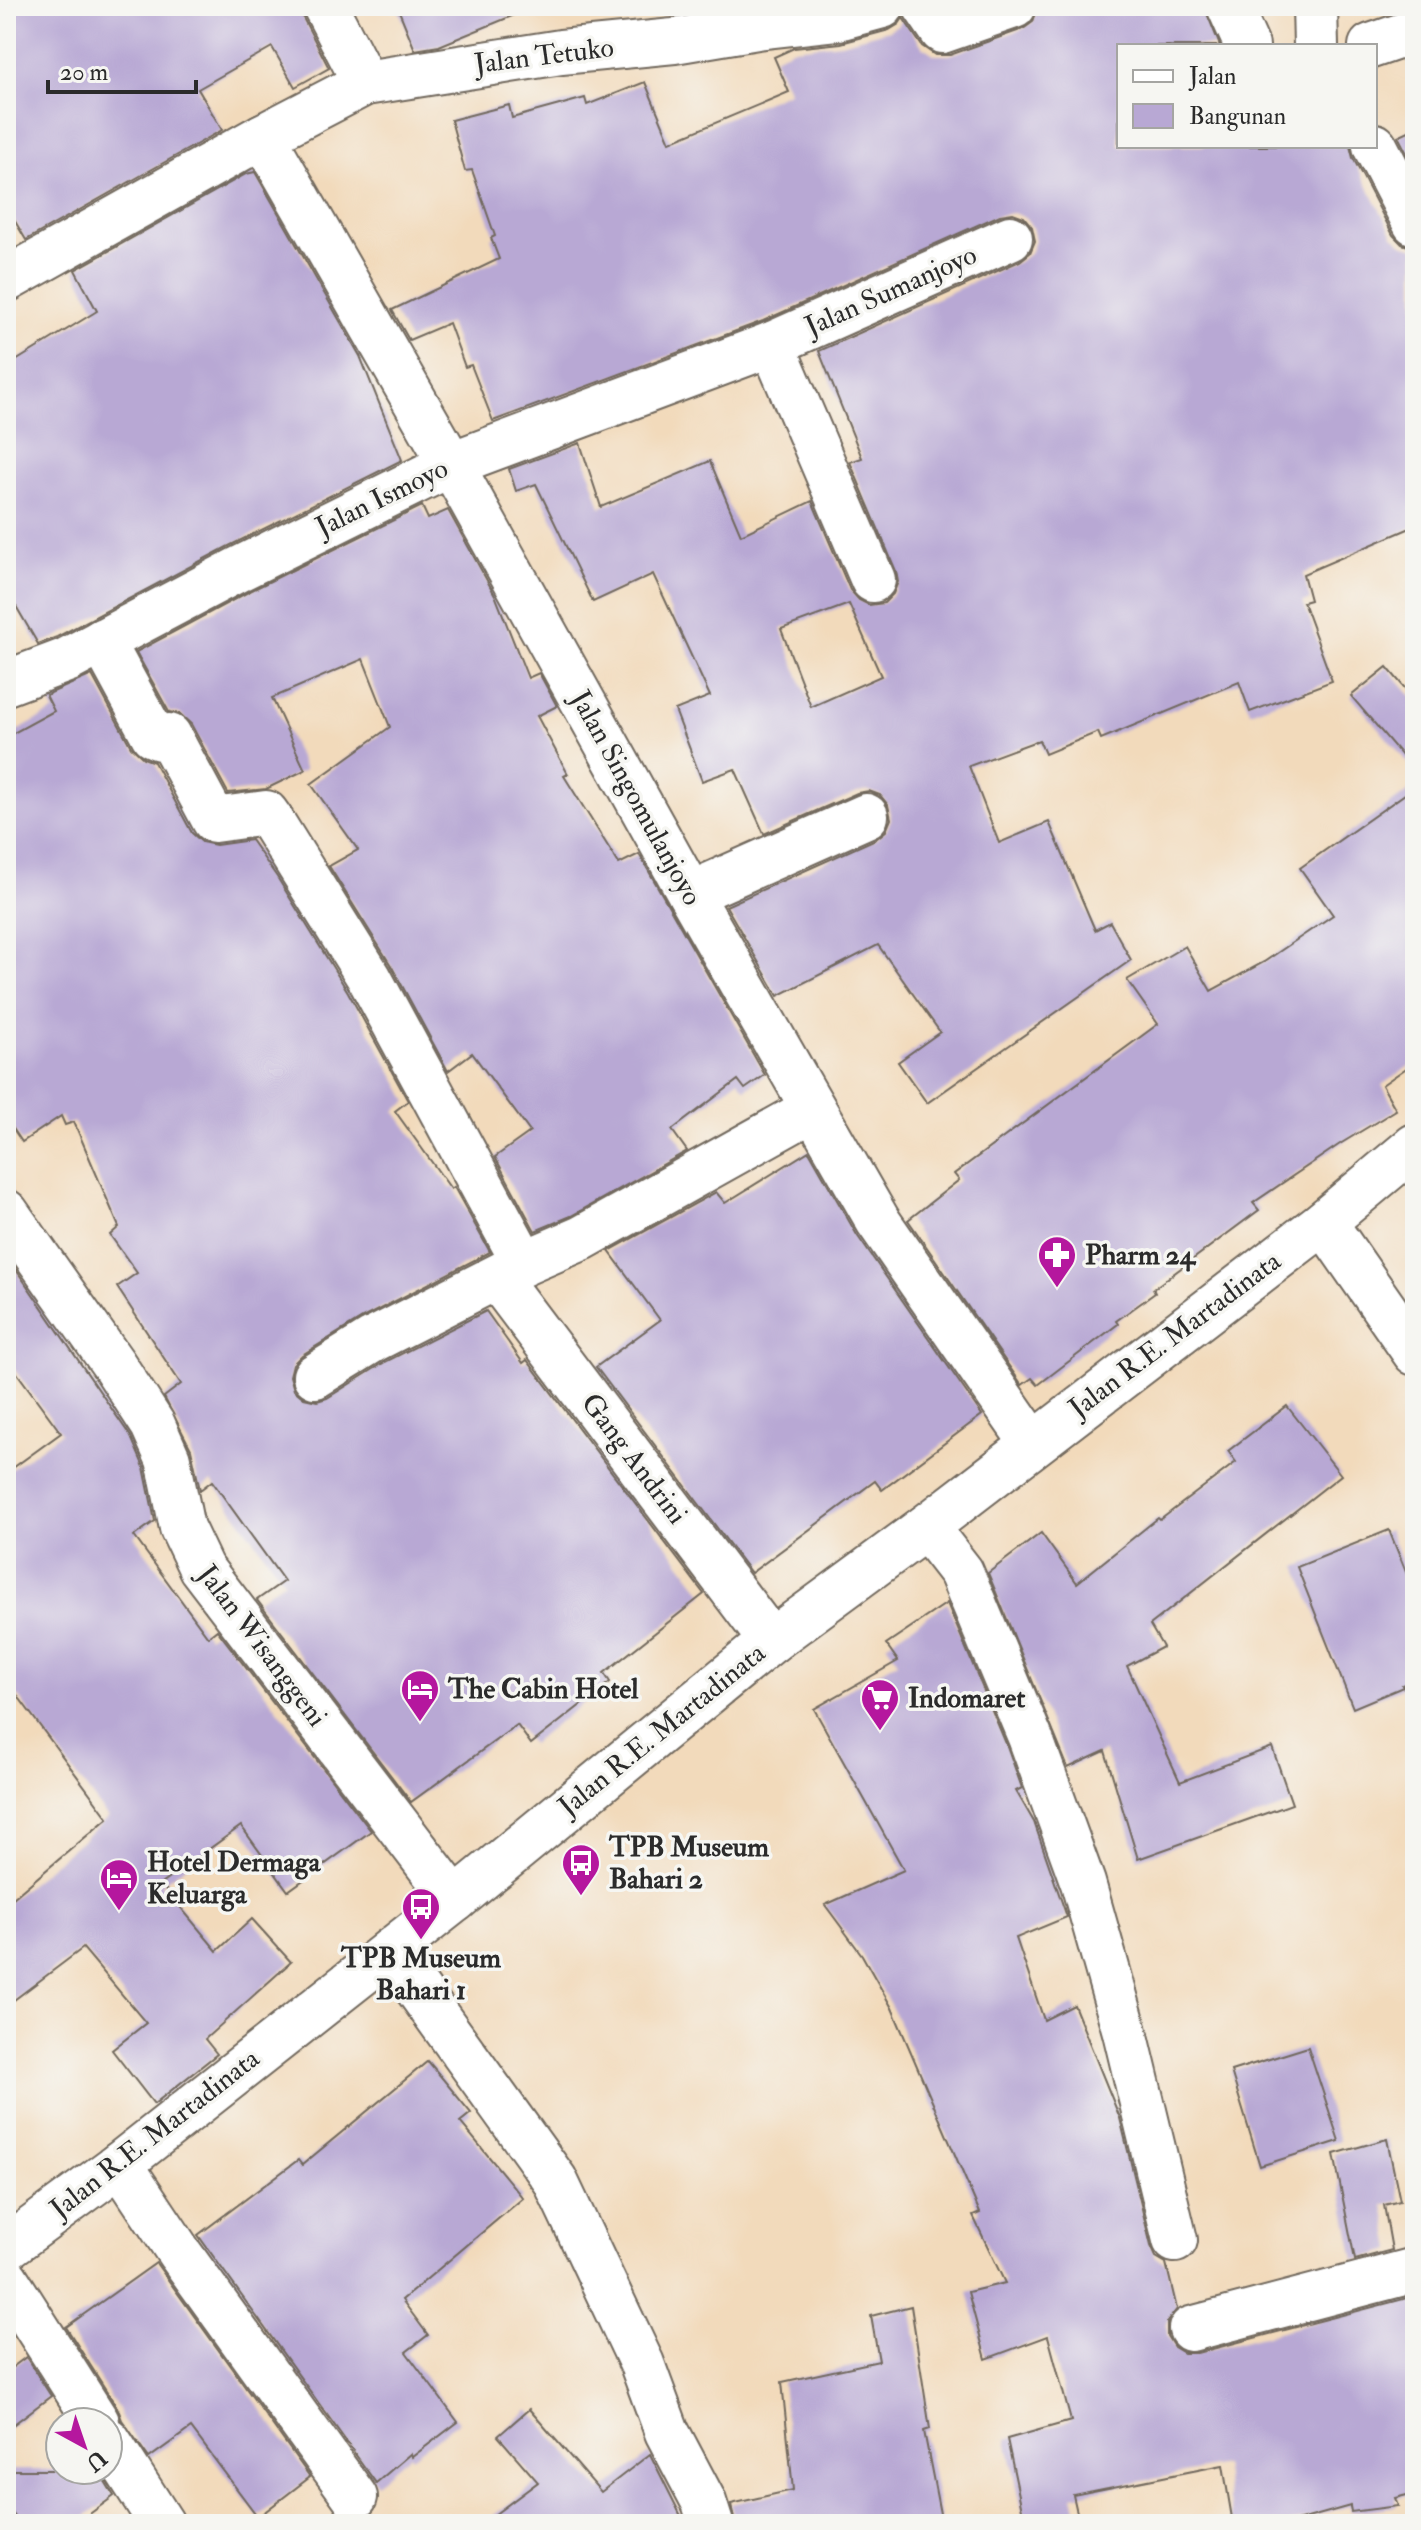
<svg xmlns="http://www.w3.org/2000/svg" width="1421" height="2530" viewBox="0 0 1421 2530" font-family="'IM FELL Double Pica',serif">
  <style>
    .building { fill: #b8a8d4; fill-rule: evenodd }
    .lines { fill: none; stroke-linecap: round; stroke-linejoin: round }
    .minor-casing { stroke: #71685d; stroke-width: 48 }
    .major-casing { stroke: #71685d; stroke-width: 48 }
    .minor { stroke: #fff; stroke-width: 44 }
    .major { stroke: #fff; stroke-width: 44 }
    .labels { text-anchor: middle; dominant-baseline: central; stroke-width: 7; stroke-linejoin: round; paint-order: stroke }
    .street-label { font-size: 28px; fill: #2b2b2b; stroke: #f6f6f2 }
    .poi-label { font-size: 28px; font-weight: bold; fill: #2b2b2b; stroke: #f6f6f2; text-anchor: start }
  </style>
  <rect width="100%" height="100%" fill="#f6f6f2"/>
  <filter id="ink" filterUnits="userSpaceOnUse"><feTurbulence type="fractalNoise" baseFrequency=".0125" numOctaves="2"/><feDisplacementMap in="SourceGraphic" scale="16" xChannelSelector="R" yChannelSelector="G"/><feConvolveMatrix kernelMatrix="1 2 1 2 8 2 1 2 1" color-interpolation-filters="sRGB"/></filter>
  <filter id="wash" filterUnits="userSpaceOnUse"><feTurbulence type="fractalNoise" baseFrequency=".006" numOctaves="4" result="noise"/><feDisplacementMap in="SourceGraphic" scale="32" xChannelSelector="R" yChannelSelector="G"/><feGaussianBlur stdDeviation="1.8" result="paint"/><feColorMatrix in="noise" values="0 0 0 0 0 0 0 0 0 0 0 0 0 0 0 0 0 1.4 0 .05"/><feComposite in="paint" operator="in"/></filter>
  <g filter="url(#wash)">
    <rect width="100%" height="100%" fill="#f2dabb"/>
    <g id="blocks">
      <g class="building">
        <polygon points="6,6 300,6 303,18 329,68 295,87 272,47 198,89 222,130 26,240 6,206"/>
        <polygon points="397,6 533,6 534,7 439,46 415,50"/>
        <path d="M1038 6H1204L1220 46H1119V146H1350L1353 158 1393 235 1402 244 1415 248V526L1303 574 1310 600 1303 602 1332 681 1250 712 1239 682 1101 739 1098 732 1045 754 1039 740 969 766 999 843 1049 822 1095 930 1110 922 1131 960 927 1103 898 1062 940 1032 878 945 778 996 726 906 876 839 886 831 891 819 888 805 880 795 869 791 857 793 764 834 735 769 702 781 675 710 710 696 653 574 593 602 536 484 516 491 509 469 580 443 601 507 710 461 741 535 812 501 850 590 859 600 869 605 884 603 893 594 898 582 896 571 850 462 862 458 819 351 1020 261 1030 253 1035 241 1032 227 1024 217 1013 213 1000 215 763 321 493 421 471 365 465 367 449 323 409 340 392 310 499 259 491 238 495 236 472 170 465 171 451 120 509 105 512 118 585 98 587 105 645 82 670 142 789 92 774 57 794 48 841 43 889 30 899 24 903 18 922 46 935 55H950L1023 29 1033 22ZM849 604 881 676 811 707 781 629Z"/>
        <polygon points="1415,128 1415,169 1398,136"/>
        <polygon points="255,172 360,356 402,460 227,547 57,637 38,644 6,589 6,367 97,311 75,270 246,174"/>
        <polygon points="422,506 428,519 448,510 495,595 528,678 539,673 557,706 537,716 568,774 564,776 619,864 639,854 765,1075 745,1089 738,1080 672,1130 687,1151 571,1216 535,1231 495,1157 530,1132 472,1053 448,1071 392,967 329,866 358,850 311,784 390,727 363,659 272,698 305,770 266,789 228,793 191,724 180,714 169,712 136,652 250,591"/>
        <polygon points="1387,667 1415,700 1415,771 1351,696"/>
        <polygon points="92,675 131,747 143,758 154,762 192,833 202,842 216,845 251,840 277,877 348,992 408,1101 395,1111 451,1189 454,1187 490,1252 362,1318 302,1355 293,1364 290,1376 294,1390 304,1398 317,1401 327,1398 385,1362 486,1311 523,1363 527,1360 704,1594 604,1673 610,1682 531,1744 517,1725 411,1802 257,1600 284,1581 212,1481 200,1490 191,1449 164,1397 181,1384 117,1287 137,1273 110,1235 119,1227 74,1122 65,1125 61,1116 22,1142 6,1118 6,737 54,711 46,695"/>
        <polygon points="1415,787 1415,1062 1382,1085 1396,1110 1340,1144 1253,1203 1259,1210 1153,1289 1155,1293 1116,1321 1118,1324 1038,1385 1032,1378 1022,1385 908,1220 959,1180 954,1174 1158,1024 1127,980 1185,946 1211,991 1264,962 1333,915 1300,868"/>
        <polygon points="809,1151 857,1235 982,1415 882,1490 875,1481 751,1573 596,1367 660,1320 609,1251 716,1192 725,1203"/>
        <polygon points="6,1255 131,1437 144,1467 155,1521 134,1536 208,1637 217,1630 371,1831 288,1891 241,1826 161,1884 217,1951 252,1919 291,1962 205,2039 217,2054 154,2104 112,2050 146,2023 83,1948 6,2006 6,1904 108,1818 6,1680 6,1473 61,1433 6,1358"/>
        <polygon points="1287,1406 1341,1475 1150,1625 1163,1647 1127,1666 1180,1782 1272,1747 1292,1804 1138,1859 1105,1751 1068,1768 988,1573 1041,1533 1077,1583 1158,1518 1160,1520 1236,1462 1228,1451"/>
        <polygon points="1389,1530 1415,1594 1415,1679 1402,1685 1403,1687 1353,1708 1297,1567"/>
        <polygon points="947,1603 1007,1746 1022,1788 1016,1791 1034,1822 1067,1917 1016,1938 1044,2020 1074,2005 1120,2118 1151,2246 1156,2257 1166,2263 1177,2309 1167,2322 1167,2336 1174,2347 1184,2353 1197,2353 1415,2296 1415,2493 1395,2498 1398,2506 1351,2512 1350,2506 1286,2524 1233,2524 1223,2465 1073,2495 1078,2517 1043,2524 1025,2524 1007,2439 1071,2421 1048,2336 986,2359 968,2292 1005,2283 973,2216 980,2213 892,2008 862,1955 825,1905 904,1870 814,1709 898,1661 886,1644"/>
        <polygon points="1308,2047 1339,2141 1260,2166 1231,2071"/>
        <polygon points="428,2061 471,2113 460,2122 523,2198 402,2300 428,2335 406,2352 458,2422 412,2457 410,2454 376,2483 198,2235 298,2160 302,2165"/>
        <polygon points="1387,2139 1400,2201 1384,2205 1392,2250 1355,2260 1334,2154"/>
        <polygon points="156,2263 310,2477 258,2517 191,2428 149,2458 122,2420 118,2409 66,2327"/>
        <polygon points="911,2306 930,2429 924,2431 942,2524 735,2524 731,2504 793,2490 782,2382 879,2361 871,2316"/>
        <polygon points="26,2357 51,2396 6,2430 6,2372"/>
        <polygon points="529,2409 601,2492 650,2454 685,2524 482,2524 538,2482 498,2436"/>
        <polygon points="6,2470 98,2470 114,2496 76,2524 20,2524 6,2504"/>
      </g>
    </g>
  </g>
  <g filter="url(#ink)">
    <use href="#blocks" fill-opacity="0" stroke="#71685d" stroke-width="2"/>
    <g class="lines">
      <g class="minor-casing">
        <g id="minor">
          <polyline points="325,6 365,83"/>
          <polyline points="925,6 942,31 1014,6"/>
          <polyline points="1229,6 1247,46"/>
          <polyline points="1315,6 1316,46"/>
          <polyline points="1371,46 1415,31"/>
          <polyline points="263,136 451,464 690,894 878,1221 1033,1444"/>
          <polyline points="1375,146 1415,223"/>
          <polyline points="6,280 263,136 365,83 561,52 674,41 757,27 838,18 882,6"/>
          <polyline points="772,344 873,580"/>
          <polyline points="102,641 153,735 160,738 169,736 214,820 266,813 271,820 370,979 524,1263"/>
          <polyline points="6,683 67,660 239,569 451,464 772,344 1010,238"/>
          <polyline points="690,894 866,816"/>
          <polyline points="6,1212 114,1365 153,1425 168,1459 182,1528 201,1568 455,1900"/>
          <polyline points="1324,1222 1415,1353"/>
          <polyline points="497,1278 771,1641"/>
          <polyline points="315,1376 373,1340 524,1263 582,1238 813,1109"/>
          <polyline points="926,1527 961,1572 1030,1737 1083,1883 1125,2032 1175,2240"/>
          <polyline points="390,1951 555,2180 642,2364 667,2432 704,2502 711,2524"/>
          <polyline points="120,2164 180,2254 355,2497"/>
          <polyline points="6,2279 97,2422"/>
          <polyline points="1191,2329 1415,2270"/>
          <polyline points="108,2440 162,2524"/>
        </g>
      </g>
      <g class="major-casing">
        <polyline id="major" points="6,2248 120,2164 455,1900 771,1641 926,1527 1324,1222 1415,1146"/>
      </g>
      <use href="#minor" class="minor"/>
      <use href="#major" class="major"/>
    </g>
  </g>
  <defs>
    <g id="pharmacy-pin" transform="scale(2)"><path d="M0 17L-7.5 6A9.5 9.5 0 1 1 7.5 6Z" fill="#b5179e" stroke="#f6f6f2"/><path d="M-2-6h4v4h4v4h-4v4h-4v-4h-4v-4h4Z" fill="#fff"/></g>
    <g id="hotel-pin" transform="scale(2)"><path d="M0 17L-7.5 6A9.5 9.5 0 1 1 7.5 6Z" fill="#b5179e" stroke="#f6f6f2"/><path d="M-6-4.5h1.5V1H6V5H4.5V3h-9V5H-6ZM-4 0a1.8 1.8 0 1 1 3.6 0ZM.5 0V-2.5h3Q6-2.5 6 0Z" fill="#fff"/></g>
    <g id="supermarket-pin" transform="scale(2)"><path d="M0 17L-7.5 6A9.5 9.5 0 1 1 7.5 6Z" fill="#b5179e" stroke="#f6f6f2"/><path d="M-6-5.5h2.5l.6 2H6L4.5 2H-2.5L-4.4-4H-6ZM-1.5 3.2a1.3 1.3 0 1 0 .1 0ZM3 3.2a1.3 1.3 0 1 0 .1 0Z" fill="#fff"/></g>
    <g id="bus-pin" transform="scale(2)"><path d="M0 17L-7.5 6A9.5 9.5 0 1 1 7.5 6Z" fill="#b5179e" stroke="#f6f6f2"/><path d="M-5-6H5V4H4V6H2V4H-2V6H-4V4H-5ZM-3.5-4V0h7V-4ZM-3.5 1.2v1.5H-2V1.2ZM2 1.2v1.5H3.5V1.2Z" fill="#fff"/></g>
  </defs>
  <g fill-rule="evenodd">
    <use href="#pharmacy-pin" x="1057" y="1255"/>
    <use href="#hotel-pin" x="420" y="1689"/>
    <use href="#supermarket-pin" x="880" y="1698"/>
    <use href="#bus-pin" x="581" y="1863"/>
    <use href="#hotel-pin" x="119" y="1878"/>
    <use href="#bus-pin" x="421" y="1907"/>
  </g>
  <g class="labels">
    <g class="street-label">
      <text transform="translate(544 56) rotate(-7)">Jalan Tetuko</text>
      <text transform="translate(891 291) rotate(-24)">Jalan Sumanjoyo</text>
      <text transform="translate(382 498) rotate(-26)">Jalan Ismoyo</text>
      <text transform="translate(636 798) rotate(61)">Jalan Singomulanjoyo</text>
      <text transform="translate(1175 1335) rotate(-37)">Jalan R.E. Martadinata</text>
      <text transform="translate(634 1459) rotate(53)">Gang Andrini</text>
      <text transform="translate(262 1646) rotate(53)">Jalan Wisanggeni</text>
      <text transform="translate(662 1730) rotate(-39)">Jalan R.E. Martadinata</text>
      <text transform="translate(155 2134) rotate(-38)">Jalan R.E. Martadinata</text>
    </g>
    <g class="poi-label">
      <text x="1085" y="1255">Pharm 24</text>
      <text x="448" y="1689">The Cabin Hotel</text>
      <text x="908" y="1698">Indomaret</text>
      <text x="609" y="1847">TPB Museum<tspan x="609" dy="32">Bahari 2</tspan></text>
      <text x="147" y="1862">Hotel Dermaga<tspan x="147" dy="32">Keluarga</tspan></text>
      <text x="421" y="1958" text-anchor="middle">TPB Museum<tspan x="421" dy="32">Bahari 1</tspan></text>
    </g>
  </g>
  <rect width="1421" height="2530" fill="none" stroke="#f6f6f2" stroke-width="32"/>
  <rect x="1117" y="44" width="260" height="104" fill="#f6f6f2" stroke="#a5a5a2" stroke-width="2"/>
  <rect x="1133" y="70" width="40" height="12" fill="#ffffff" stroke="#a5a5a2" stroke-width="2"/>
  <text x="1189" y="84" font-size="24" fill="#2b2b2b">Jalan</text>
  <rect x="1133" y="104" width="40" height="24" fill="#b8a8d4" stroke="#a5a5a2" stroke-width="2"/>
  <text x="1189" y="124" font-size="24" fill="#2b2b2b">Bangunan</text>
  <g transform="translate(84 2446) rotate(140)"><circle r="38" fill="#f6f6f2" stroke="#a5a5a2" stroke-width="2"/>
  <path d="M0-6L14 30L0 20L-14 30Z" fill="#b5179e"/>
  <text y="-12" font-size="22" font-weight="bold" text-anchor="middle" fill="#2b2b2b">U</text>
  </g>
  <path d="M48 80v12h148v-12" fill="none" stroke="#2b2b2b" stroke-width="4"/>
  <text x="60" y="80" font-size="24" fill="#2b2b2b" stroke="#f6f6f2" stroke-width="6" paint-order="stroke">20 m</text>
</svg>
